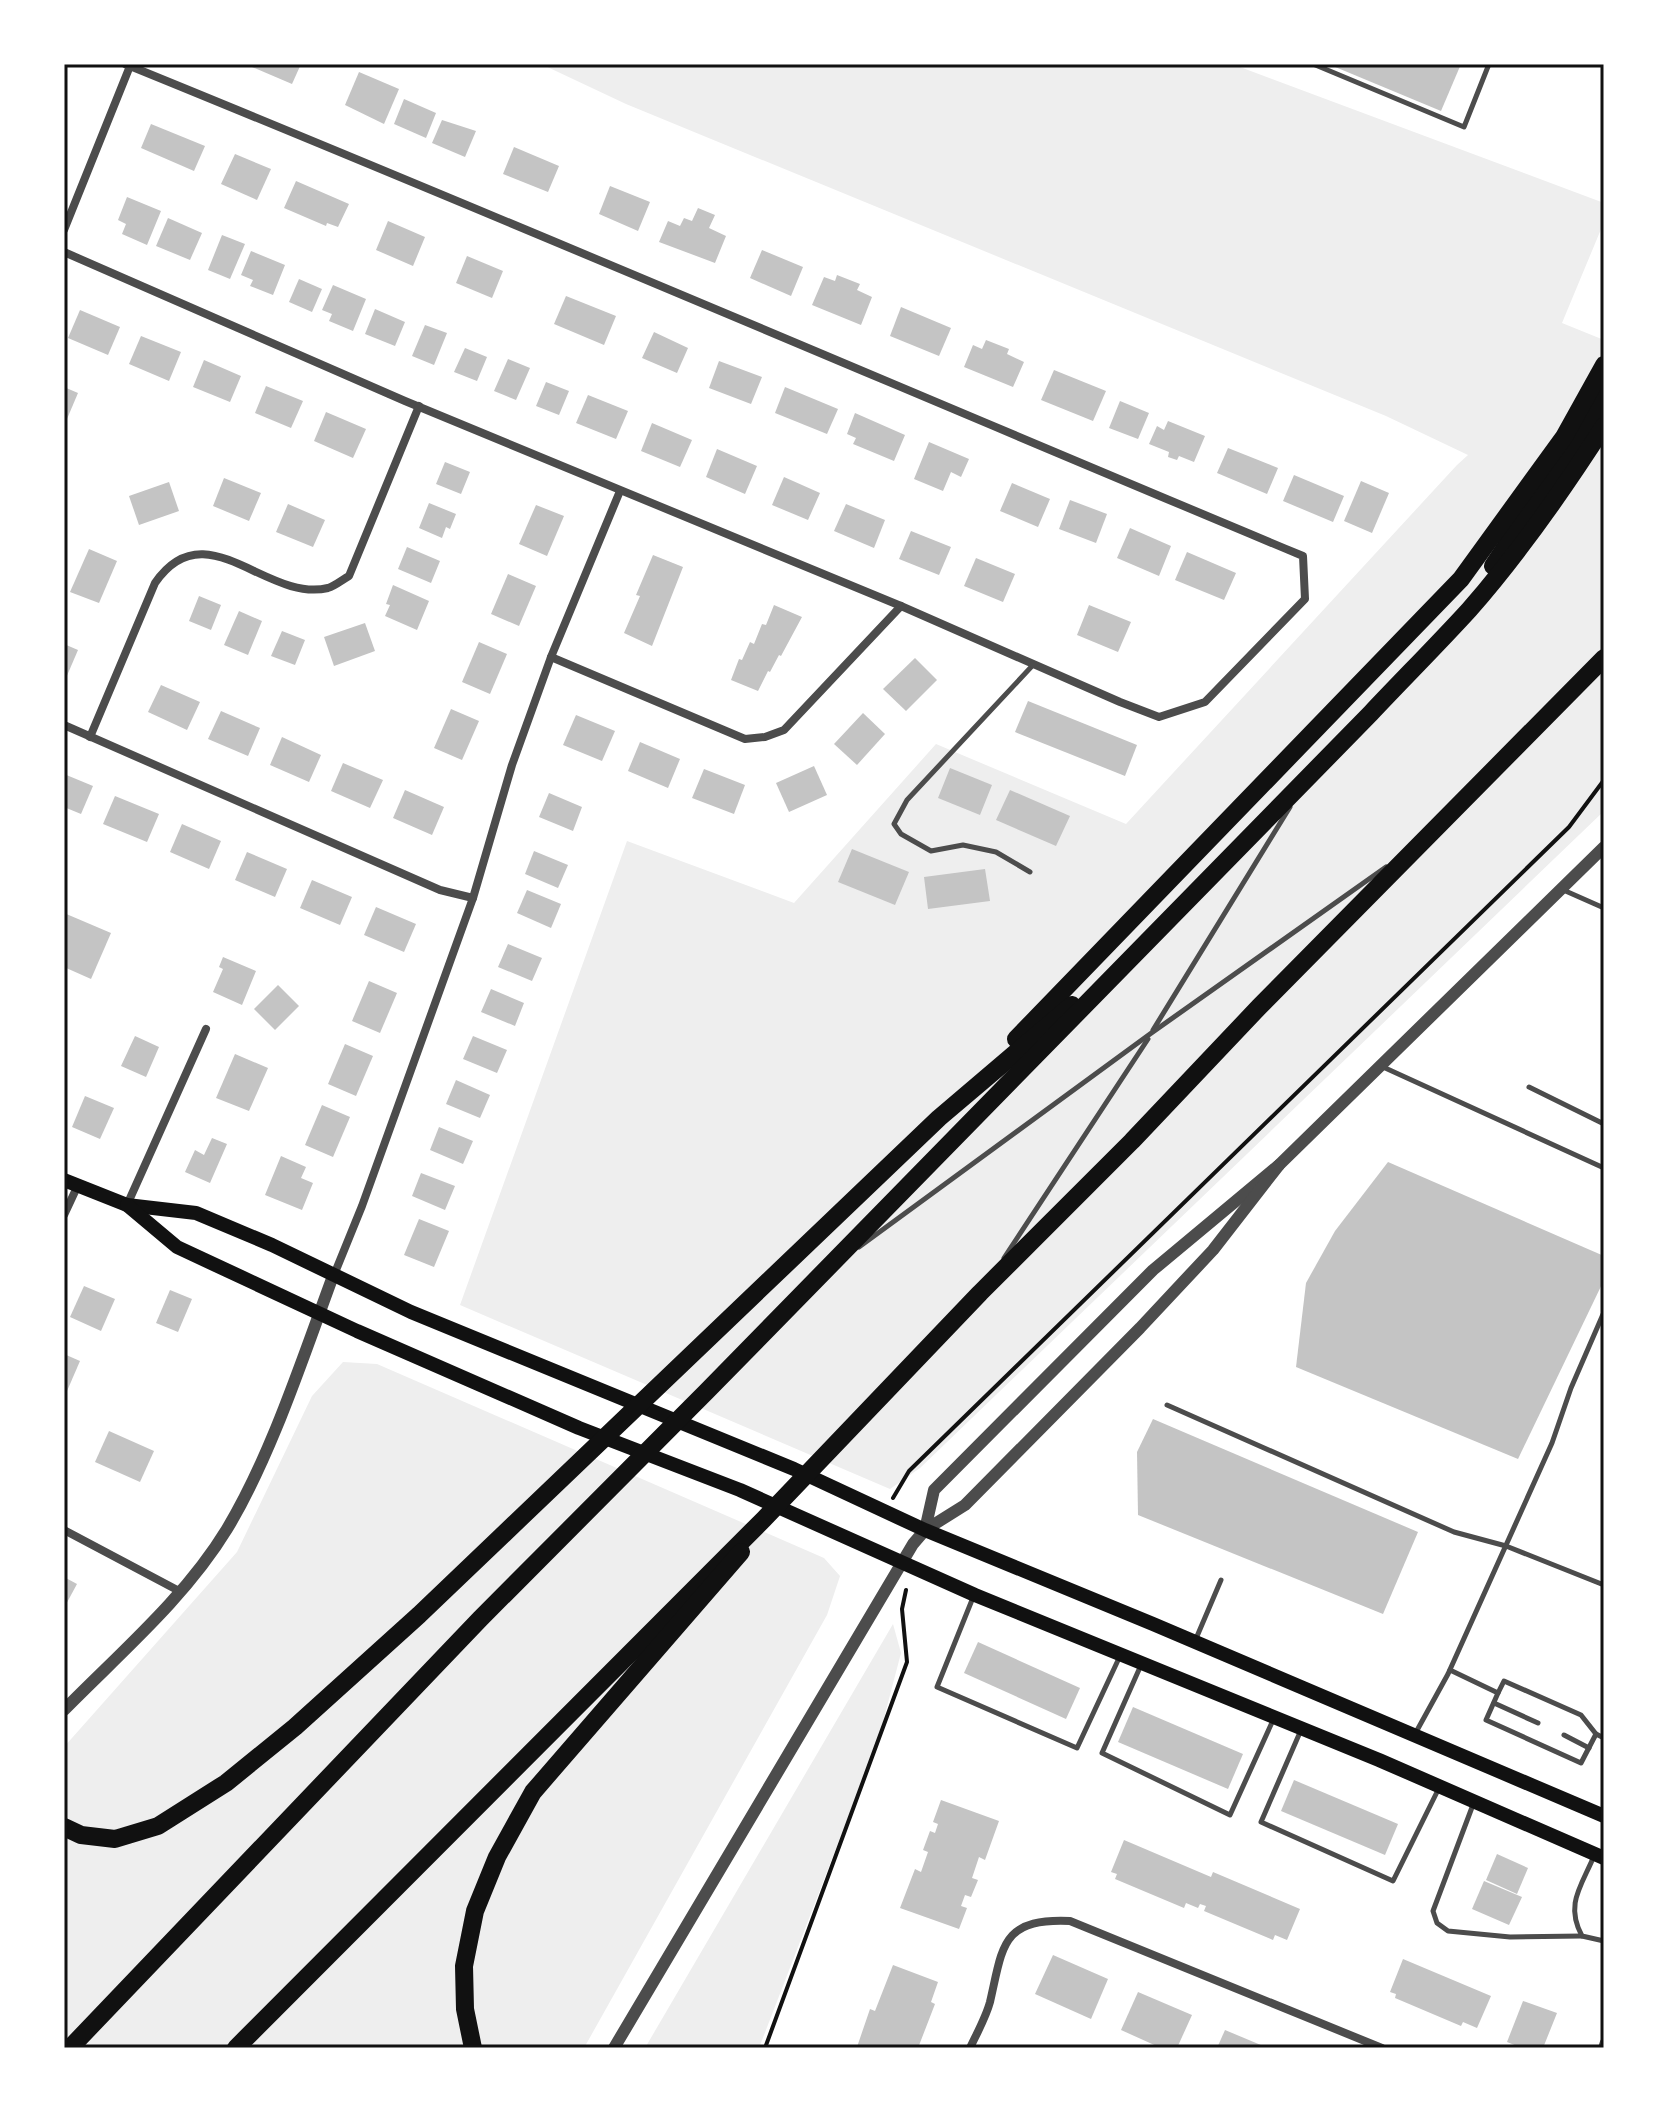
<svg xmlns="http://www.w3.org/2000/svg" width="1668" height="2112" viewBox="0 0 1668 2112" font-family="'Varela Round',sans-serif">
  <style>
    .green { fill: #eee }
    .building { fill: #c4c4c4 }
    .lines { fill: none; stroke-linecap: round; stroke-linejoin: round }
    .path { stroke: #111; stroke-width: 4 }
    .service { stroke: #4c4c4c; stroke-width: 5 }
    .minor { stroke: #4c4c4c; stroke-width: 8 }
    .tertiary { stroke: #4c4c4c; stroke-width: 12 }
    .secondary { stroke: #111; stroke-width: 14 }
    .motorway { stroke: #111; stroke-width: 18 }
    .neatline { fill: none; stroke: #111; stroke-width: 3 }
  </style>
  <rect width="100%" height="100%" fill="#fff"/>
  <g class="green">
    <polygon points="541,64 1232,64 1604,203 1604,222 1562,323 1604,340 1604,811 920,1468 890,1489 460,1305 627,841 794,903 936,744 1126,824 1457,465 1468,455 1386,416 626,104"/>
    <polygon points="343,1362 377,1364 824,1558 840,1576 827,1615 584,2048 64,2048 64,1747 237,1552 312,1396"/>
    <polygon points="893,1624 901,1653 879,1737 759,2048 645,2048"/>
  </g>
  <g class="building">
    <polygon points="245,64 301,64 292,84"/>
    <polygon points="1328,64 1461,64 1441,111"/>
    <polygon points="359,72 399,89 384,124 345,105"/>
    <polygon points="404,99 436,113 426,138 394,124"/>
    <polygon points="442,120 476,131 465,157 432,143"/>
    <polygon points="151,124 205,146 194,171 141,148"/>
    <polygon points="514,147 559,166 548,192 503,174"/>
    <polygon points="235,154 271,169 257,200 221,184"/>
    <polygon points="296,181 349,204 338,227 327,223 326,226 284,208"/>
    <polygon points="610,186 650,202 638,231 599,214"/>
    <polygon points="127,197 161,211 147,245 122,234 126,224 118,220"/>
    <polygon points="698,208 715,215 709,228 726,236 715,263 659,242 668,221 680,226 684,218 692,221"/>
    <polygon points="168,218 202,233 190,260 156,246"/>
    <polygon points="388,221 425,237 413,266 376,250"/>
    <polygon points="222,235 245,244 230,279 208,270"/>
    <polygon points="762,250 803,267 791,296 750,278"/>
    <polygon points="251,251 285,265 273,295 250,286 253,280 241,275"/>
    <polygon points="467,256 503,271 492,298 456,283"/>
    <polygon points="837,275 860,284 857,290 872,297 861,325 812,305 824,277 835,281"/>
    <polygon points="299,279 322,289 312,312 289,302"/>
    <polygon points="333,285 366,299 353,331 329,321 332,314 322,310"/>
    <polygon points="566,296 616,316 604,345 554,324"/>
    <polygon points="901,307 951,328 939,356 890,336"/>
    <polygon points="375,309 405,322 395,346 365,334"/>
    <polygon points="80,310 120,327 108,355 68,338"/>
    <polygon points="425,325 447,333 434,365 412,356"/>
    <polygon points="654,332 688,348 677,373 642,358"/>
    <polygon points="141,336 181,352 169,381 129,364"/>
    <polygon points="986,340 1009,349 1007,354 1024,362 1013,387 964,367 973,345 982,349"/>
    <polygon points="465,348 487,357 477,381 454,372"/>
    <polygon points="508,359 530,368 516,400 494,391"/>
    <polygon points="204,360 241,376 230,402 193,387"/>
    <polygon points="719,361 762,377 751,404 709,388"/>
    <polygon points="1054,370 1106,391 1093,421 1041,400"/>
    <polygon points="546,382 569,391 559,415 536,406"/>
    <polygon points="266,386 303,401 291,428 255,413"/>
    <polygon points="64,387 78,393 64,426"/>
    <polygon points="785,387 838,409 827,434 775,413"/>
    <polygon points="588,395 628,411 616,439 576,423"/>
    <polygon points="1120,401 1149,413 1138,439 1109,428"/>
    <polygon points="326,412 366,429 353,458 314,441"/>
    <polygon points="855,413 905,435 894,461 853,444 856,438 847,434"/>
    <polygon points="1168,421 1205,436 1194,462 1179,456 1177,460 1168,457 1169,452 1149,444 1157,426 1164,430"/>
    <polygon points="652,423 692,440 680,467 641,451"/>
    <polygon points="929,442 969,459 961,477 951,472 943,491 914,479"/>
    <polygon points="1228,448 1278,468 1267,494 1217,473"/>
    <polygon points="717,449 757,466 745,494 706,477"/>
    <polygon points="445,462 470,472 461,494 436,484"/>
    <polygon points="1294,475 1344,496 1333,522 1283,501"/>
    <polygon points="784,477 820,493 808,520 772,505"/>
    <polygon points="224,478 261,493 249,521 213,506"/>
    <polygon points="1361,481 1389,493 1372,533 1344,521"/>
    <polygon points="169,482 179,511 139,525 129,496"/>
    <polygon points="1012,483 1050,499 1038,527 1000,511"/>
    <polygon points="1070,500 1107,514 1096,543 1059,529"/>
    <polygon points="429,503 456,514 450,529 446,527 442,538 419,528"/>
    <polygon points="288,504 325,520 313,547 276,532"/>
    <polygon points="846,504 885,520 874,548 834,531"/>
    <polygon points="536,505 564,516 547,556 519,544"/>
    <polygon points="1130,528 1171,546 1159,576 1117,558"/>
    <polygon points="911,531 951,547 939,575 899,559"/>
    <polygon points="407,547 440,561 431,583 398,569"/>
    <polygon points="89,549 117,561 99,603 70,592"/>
    <polygon points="1187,552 1236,573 1224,600 1175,580"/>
    <polygon points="653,555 683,567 652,646 624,633 640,596 636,595"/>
    <polygon points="976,558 1015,574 1003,602 964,586"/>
    <polygon points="508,574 536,586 519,626 491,614"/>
    <polygon points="393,585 429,601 417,630 385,616 390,605 386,604"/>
    <polygon points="199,596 221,605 211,630 189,621"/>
    <polygon points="774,605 802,617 781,656 779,655 770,672 768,671 758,691 731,680 739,659 742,660 750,642 754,644 762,624 766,625"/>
    <polygon points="1089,605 1131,622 1118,652 1077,635"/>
    <polygon points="239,611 262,621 248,655 224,645"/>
    <polygon points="365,623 375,651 334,666 324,637"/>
    <polygon points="282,631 305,640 295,665 271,656"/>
    <polygon points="479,642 507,654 490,694 462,682"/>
    <polygon points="64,644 78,650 66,678 64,677"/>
    <polygon points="915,658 937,680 906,711 883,689"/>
    <polygon points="161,685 200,702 187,730 148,712"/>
    <polygon points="1028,701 1137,745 1125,776 1015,732"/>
    <polygon points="451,709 479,721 462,760 434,748"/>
    <polygon points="221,711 260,728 248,756 208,739"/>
    <polygon points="863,713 885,734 857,765 834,744"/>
    <polygon points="576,715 615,731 602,761 563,745"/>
    <polygon points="282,737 321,755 309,782 270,765"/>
    <polygon points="640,742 680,759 668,788 628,771"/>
    <polygon points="343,763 383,780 370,808 331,791"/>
    <polygon points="814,766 827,795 789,812 776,783"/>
    <polygon points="950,768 992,785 980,815 938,798"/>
    <polygon points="704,769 745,785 734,814 692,798"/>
    <polygon points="64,774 93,786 81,814 64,807"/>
    <polygon points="405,790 444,807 432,835 393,818"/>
    <polygon points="1010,790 1070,816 1056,846 996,820"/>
    <polygon points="549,793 582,807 573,831 539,817"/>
    <polygon points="115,796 159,814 147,842 103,824"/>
    <polygon points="182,824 221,841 209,869 170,852"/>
    <polygon points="852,849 909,872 895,905 838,882"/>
    <polygon points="534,851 568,865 558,888 525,874"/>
    <polygon points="247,852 287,869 275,897 235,880"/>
    <polygon points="985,869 990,901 928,909 924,877"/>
    <polygon points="312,880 352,897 340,925 300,908"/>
    <polygon points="527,890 561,904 551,928 517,913"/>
    <polygon points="376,907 416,924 404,952 364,935"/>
    <polygon points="64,913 111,933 91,979 64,967"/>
    <polygon points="508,944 542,958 532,981 498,967"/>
    <polygon points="223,957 256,971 242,1005 213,992 223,969 219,967"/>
    <polygon points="369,981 397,993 380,1033 352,1021"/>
    <polygon points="278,985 299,1006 275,1030 254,1009"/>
    <polygon points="491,989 524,1003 515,1026 481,1012"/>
    <polygon points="135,1036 159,1047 146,1077 121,1066"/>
    <polygon points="473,1036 507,1050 497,1073 463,1059"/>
    <polygon points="345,1044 373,1056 356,1096 328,1084"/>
    <polygon points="235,1054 268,1068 249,1111 216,1098"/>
    <polygon points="456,1080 490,1095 480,1118 446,1104"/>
    <polygon points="85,1096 114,1108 100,1139 72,1127"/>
    <polygon points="322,1105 350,1117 333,1157 305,1145"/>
    <polygon points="439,1127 473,1141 463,1164 430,1150"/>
    <polygon points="212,1138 227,1144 210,1183 185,1172 195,1150 204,1155"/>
    <polygon points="281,1156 306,1167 301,1178 313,1183 302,1210 265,1195"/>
    <polygon points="1388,1162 1604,1256 1604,1280 1518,1459 1296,1367 1306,1283 1335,1231"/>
    <polygon points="421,1173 455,1186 445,1210 412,1196"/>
    <polygon points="419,1219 449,1231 434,1267 404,1255"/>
    <polygon points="84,1286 115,1299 101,1331 70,1317"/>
    <polygon points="170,1290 192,1299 178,1332 156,1323"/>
    <polygon points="64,1354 80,1361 64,1398"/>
    <polygon points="1153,1419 1418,1532 1383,1614 1138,1515 1137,1452"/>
    <polygon points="109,1431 154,1451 140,1482 95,1462"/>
    <polygon points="64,1577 77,1584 64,1608"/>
    <polygon points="978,1642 1080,1688 1066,1719 964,1673"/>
    <polygon points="1133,1707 1243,1754 1228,1789 1118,1742"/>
    <polygon points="1294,1780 1398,1824 1385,1855 1281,1811"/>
    <polygon points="941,1800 999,1821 985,1860 979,1857 972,1878 978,1880 971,1897 965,1895 961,1906 967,1908 959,1929 900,1908 915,1869 921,1872 928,1852 923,1850 930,1831 935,1833 938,1824 933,1822"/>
    <polygon points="1124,1840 1211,1877 1213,1872 1300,1909 1287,1940 1275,1935 1273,1940 1204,1911 1206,1906 1200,1904 1198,1908 1186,1903 1184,1908 1115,1879 1117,1874 1111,1872"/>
    <polygon points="1497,1854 1528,1868 1517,1894 1486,1880"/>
    <polygon points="1484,1881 1522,1897 1509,1925 1472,1909"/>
    <polygon points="1053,1955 1108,1979 1091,2019 1035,1994"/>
    <polygon points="1403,1959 1491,1996 1477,2028 1463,2022 1461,2026 1395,1998 1396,1994 1390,1992"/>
    <polygon points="893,1965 938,1982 931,2002 935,2004 918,2048 857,2047 870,2009 875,2011"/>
    <polygon points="1138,1992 1192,2015 1177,2048 1161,2048 1121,2030"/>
    <polygon points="1523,2001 1557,2013 1543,2048 1522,2048 1507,2042"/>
    <polygon points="1225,2030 1268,2048 1217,2048"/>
  </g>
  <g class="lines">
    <g class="path">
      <polyline points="893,1498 909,1471 1569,827 1604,780"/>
      <polyline points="765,2048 907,1662 902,1609 906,1590"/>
    </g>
    <g class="service">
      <polyline points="1313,64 1464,127 1489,64"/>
      <polyline points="1030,872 996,852 963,845 931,851 901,834 894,824 907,800 1033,665"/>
      <polyline points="1561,889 1604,908"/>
      <polyline points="1153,1030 1290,807"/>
      <polyline points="1383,1067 1604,1168"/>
      <polyline points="1529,1087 1604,1124"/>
      <polyline points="859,1247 1150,1034 1386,867"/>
      <polyline points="1004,1258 1148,1039"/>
      <polyline points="1167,1405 1454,1532 1506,1546 1604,1585"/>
      <polyline points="974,1595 937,1687 1077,1748 1120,1656"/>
      <polyline points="1195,1641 1221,1580"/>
      <polyline points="1141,1665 1102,1753 1230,1815 1274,1718"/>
      <polyline points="1450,1670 1498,1693 1486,1720 1581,1763 1596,1734 1604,1738"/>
      <polyline points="1498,1693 1504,1681 1581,1715 1596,1734"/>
      <polyline points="1494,1703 1538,1723"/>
      <polyline points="1301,1730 1261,1822 1393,1881 1438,1790"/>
      <polyline points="1415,1734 1448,1674 1552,1443 1571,1388 1604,1312"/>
      <polyline points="1564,1735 1589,1748"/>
      <polyline points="1474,1802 1433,1911 1437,1923 1448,1931 1510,1937 1582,1936"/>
      <path d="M1594 1856C1581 1887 1565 1904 1582 1936L1604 1941"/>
    </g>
    <g class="minor">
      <polyline points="64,230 130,66"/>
      <path d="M64 252 405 401 901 606 1120 702 1159 717 1205 702 1305 599 1303 556C910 392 519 224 125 64"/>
      <polyline points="551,657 745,739 765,737 784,730 901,606"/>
      <polyline points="64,725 440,890 473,898"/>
      <path d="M90 737 155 583C206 509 266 603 328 588 335 586 342 580 349 576L419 406"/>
      <polyline points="127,1205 206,1029"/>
      <polyline points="64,1215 78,1185"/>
      <polyline points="334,1275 362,1206 473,898 512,765 551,657 620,491"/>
      <polyline points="64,1530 181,1592"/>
      <path d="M970 2048C977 2033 986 2017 990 2002 1003 1946 1001 1918 1070 1921L1382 2048"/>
      <polyline points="1602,2048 1604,2042"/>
    </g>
    <g class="tertiary">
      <polyline points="925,1530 934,1490 1153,1270 1279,1165 1604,847"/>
      <path d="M64 1710C120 1653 185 1598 227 1529 271 1456 303 1357 333 1276"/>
      <polyline points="614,2048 913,1544 925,1530 965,1505 1140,1328 1213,1250 1279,1165"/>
    </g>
    <g class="secondary">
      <polyline points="64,1180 127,1205 196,1213 272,1245 411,1312 794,1469 925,1530 1153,1624 1604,1816"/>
      <polyline points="127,1205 177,1247 357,1331 579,1428 740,1490 975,1595 1379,1760 1604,1858"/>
    </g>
    <g class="motorway">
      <polyline points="1493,566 1592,416 1604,394"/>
      <polyline points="1016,1039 1461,579 1564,437 1604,365"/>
      <polyline points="64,1827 81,1835 115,1839 158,1826 226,1783 295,1727 419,1615 939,1118 1072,1005"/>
      <path d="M70 2048 480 1619 707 1391 1371 713C1403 679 1437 645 1469 610 1519 553 1563 490 1604 426"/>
      <polyline points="236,2048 764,1519 980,1293 1132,1141 1259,1007 1604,658"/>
      <polyline points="473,2048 465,2009 464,1966 475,1911 497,1857 533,1792 741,1552"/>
    </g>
  </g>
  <rect width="1668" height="2112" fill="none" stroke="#ffffff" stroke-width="132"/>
  <rect x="66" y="66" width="1536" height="1980" class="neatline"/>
</svg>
